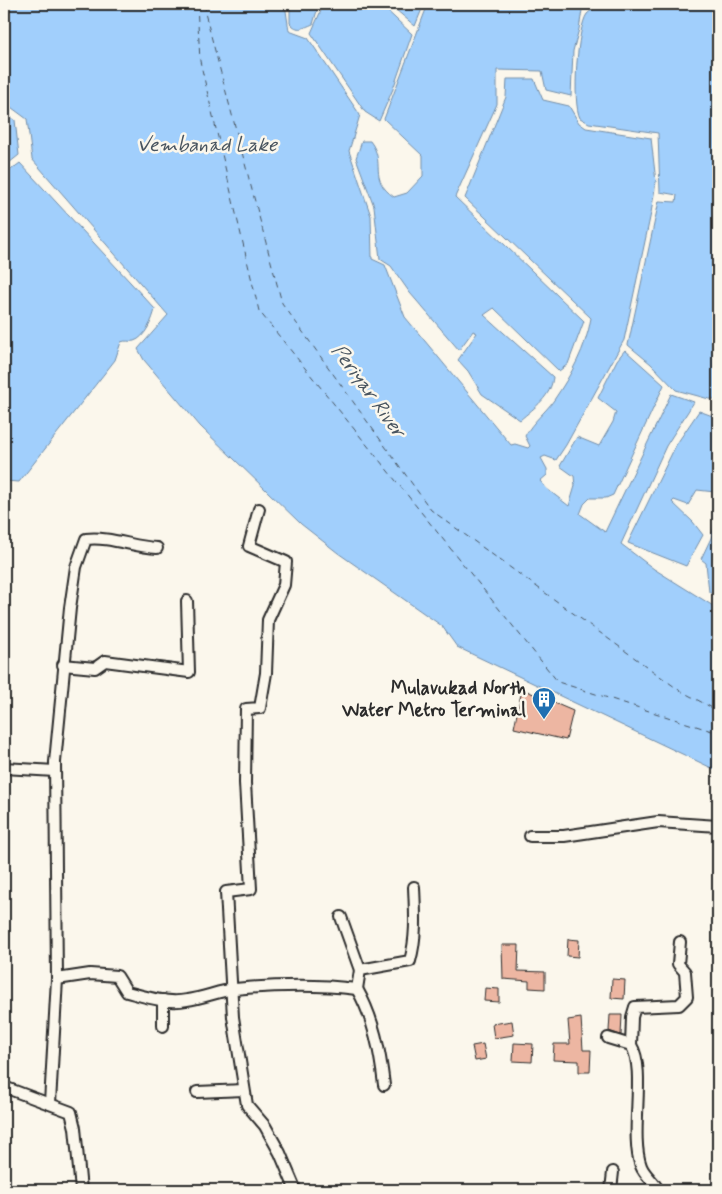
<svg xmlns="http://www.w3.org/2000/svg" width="722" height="1194" viewBox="0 0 722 1194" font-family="Mynerve,sans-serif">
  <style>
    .water { fill: #a1cffc; stroke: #728da8 }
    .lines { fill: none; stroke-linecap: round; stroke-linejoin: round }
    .ferry { stroke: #48545f; stroke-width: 1; stroke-dasharray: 6 5; stroke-linecap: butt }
    .building { fill: #edb6a2; stroke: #2b2b2b }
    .street-casing { stroke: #2b2b2b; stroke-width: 14 }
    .street { stroke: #fbf7ec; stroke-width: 10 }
    .labels { text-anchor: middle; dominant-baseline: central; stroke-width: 5; stroke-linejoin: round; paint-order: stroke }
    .poi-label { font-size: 19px; font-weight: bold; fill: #2b2b2b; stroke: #fbf7ec; text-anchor: end }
    .water-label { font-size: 20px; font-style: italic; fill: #48545f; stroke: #fbf7ec }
  </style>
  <rect width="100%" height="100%" fill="#fbf7ec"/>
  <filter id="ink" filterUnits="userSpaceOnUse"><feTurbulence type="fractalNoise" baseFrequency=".02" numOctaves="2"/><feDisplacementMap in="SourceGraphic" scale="10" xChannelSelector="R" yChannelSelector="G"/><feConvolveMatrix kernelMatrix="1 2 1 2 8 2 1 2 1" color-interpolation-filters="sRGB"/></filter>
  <g filter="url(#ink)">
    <g class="water">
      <path d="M4 4H285L289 31 308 38 360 115 349 151 371 216 372 259 385 265 405 317 511 445 515 444 528 448 530 446 525 436C533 421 545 413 554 400 571 375 586 348 591 318L465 198 506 97 507 79H534L543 100 569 106 579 123 586 128 651 138 656 182 651 213 624 340 566 445 556 460 545 456 541 458 547 469V475L540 481 547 489 569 506 575 486 574 476 560 466 577 437 599 446 613 422 616 412 598 398 617 360 625 350 664 385 613 495 606 498H590L584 504 580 514 605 532 671 394 694 402 666 446 621 544 654 569 718 609V771L457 647 442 626 338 553 301 524 200 426 144 360 138 349 168 315 32 159 27 119 4 102Z"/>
      <path d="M290 4H319L313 24C303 28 298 32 290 23Z"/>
      <polygon points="324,4 380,4 412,34 393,89 379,121 365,112 311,33"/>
      <polygon points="389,4 424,4 415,26"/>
      <path d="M428 4H583L579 29 573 51 571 96 546 90 542 71 497 70V104L455 197 584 321 568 364 559 371 494 308 484 315 553 377C551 397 535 407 520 420L482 394 468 371 458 360 477 333 473 331 459 350 410 293 391 266 380 259 374 206 356 158 362 141H370C387 163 367 178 394 197L407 193 423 176V156L384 119Z"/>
      <path d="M662 4H718V399H709L676 390 651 364 628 345 659 201 676 202 677 195 660 192 658 133 589 123 580 118C572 103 577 28 587 14 590 11 594 9 596 7L659 9Z"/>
      <polygon points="4,113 15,120 19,155 4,167"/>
      <path d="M20 163 155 309C153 319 145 338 134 341 130 342 125 340 121 342L115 360 19 482 4 481V175Z"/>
      <polygon points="699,411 718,418 718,479 715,492 697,490 688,505 674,500 672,502 693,522 703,535 686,566 628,543 676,445"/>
      <polygon points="718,510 718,598 709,592 706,563 701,559 711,538"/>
    </g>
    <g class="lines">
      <g class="ferry">
        <polyline points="197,4 200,61 259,311 558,682 718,733"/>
        <polyline points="206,4 205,13 282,303 431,510 679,690 718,711"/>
      </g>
    </g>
    <g class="building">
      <polygon points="522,689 573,711 566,740 514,728"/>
      <polygon points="568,939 579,940 578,957 567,956"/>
      <polygon points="502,945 519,945 518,971 545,972 545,989 529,988 529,981 503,979"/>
      <polygon points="612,979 625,980 624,999 611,998"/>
      <polygon points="485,988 499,989 499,1002 484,1001"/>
      <polygon points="610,1015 622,1015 621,1035 609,1031"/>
      <polygon points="581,1018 583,1050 591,1050 590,1072 579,1072 579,1061 553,1060 554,1044 570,1044 568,1020"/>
      <polygon points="512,1021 514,1035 494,1038 492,1024"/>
      <polygon points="514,1043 533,1044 532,1062 513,1061"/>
      <polygon points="483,1044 486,1059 475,1061 472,1046"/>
    </g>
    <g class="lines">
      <g class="street-casing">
        <g id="street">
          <polyline points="259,509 249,546 286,562 284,585 268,620 266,673 260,708 246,709 245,783 251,889 226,892 233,1017 247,1105 265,1126 280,1153 294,1186 294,1190"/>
          <path d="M157 548C133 547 109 536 86 539L76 567 70 608 55 762 57 979 90 974 117 976 127 992C146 997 167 1004 187 1000 203 998 219 991 235 989 276 985 317 984 357 989L360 970 410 961C417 936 415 912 414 887"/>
          <polyline points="63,665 95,668 105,661 189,672 187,601"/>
          <polyline points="4,768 55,771"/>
          <polyline points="530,836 564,836 658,822 718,826"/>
          <polyline points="341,917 360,970"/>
          <path d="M357 989C374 1019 380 1051 384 1085"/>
          <polyline points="163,1000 163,1026"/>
          <path d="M608 1038 631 1045C647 1070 629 1134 641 1166 645 1176 654 1181 658 1190"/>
          <polyline points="631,1045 632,1017 635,1007 679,1005 687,997 685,972 678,964 680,942"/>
          <polyline points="4,1087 71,1112 75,1128 81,1190"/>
          <polyline points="197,1092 244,1090"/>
          <polyline points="50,1103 57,979"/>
          <polyline points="611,1190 613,1172"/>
        </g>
      </g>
      <use href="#street" class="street"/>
    </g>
  </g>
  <defs>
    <g id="building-pin" transform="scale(1.25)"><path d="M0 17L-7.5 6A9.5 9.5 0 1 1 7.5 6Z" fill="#1f6fb2" stroke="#fbf7ec"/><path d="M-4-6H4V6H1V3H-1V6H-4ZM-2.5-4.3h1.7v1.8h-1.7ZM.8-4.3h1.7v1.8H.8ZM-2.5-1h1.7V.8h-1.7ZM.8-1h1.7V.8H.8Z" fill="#fff"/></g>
  </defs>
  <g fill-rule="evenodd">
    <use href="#building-pin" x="544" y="699"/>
  </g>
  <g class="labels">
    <g class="poi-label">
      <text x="526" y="688">Mulavukad North<tspan x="526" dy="22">Water Metro Terminal</tspan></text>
    </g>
    <g class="water-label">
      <text x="207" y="145">Vembanad Lake</text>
      <text transform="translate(368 391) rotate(54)">Periyar River</text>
    </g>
  </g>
  <rect width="722" height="1194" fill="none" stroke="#fbf7ec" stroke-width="20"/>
  <rect x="10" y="10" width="702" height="1174" fill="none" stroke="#2b2b2b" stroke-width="2" filter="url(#ink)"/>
</svg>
